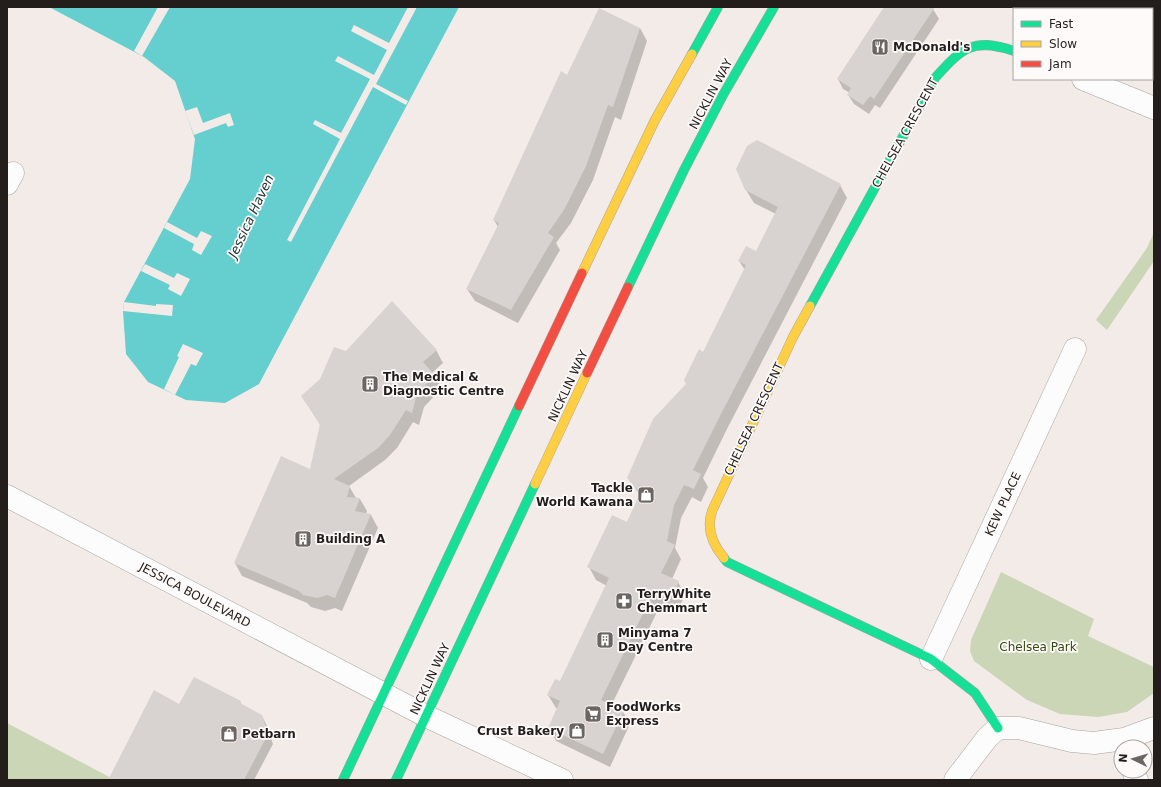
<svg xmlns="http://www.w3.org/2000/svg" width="1161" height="787" viewBox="0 0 1161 787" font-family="'DejaVu Sans',sans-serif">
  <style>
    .green { fill: #cbd6b6 }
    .water { fill: #65cecf }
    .pier { fill: #f3ebe8 }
    .shadow { fill: #0003 }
    .building { fill: #d8d2d0 }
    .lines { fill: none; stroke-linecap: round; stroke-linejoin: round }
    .street-casing { stroke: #a9a3a0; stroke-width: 23 }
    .fast-casing { stroke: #a9a3a0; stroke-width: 10 }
    .slow-casing { stroke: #a9a3a0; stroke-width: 10 }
    .jam-casing { stroke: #a9a3a0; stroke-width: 10 }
    .street { stroke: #fdfcfc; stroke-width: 22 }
    .fast { stroke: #16e098; stroke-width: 9 }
    .slow { stroke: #ffcf43; stroke-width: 9 }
    .jam { stroke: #f24e42; stroke-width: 9 }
    .labels { text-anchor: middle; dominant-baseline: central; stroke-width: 3.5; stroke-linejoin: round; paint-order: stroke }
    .poi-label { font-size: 12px; font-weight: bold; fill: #231e1c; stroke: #fdfaf9; text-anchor: start }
    .street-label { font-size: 12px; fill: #231e1c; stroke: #fdfaf9 }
    .park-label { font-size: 12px; fill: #334a0e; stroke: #fdfaf9 }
    .water-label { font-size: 13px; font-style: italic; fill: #1c3434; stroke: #fdfaf9 }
  </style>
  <rect width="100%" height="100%" fill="#f3ebe8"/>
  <g class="green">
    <polygon points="1154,232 1154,261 1107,330 1096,320 1147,248"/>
    <polygon points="1001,572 1094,619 1088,636 1154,667 1154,693 1127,712 1098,717 1060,714 1027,700 974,661 970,651 971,640"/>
    <polygon points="7,723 115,780 7,780"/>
  </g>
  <polygon class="water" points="49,7 459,7 259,384 225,403 186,400 148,382 126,354 123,311 124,302 190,179 195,139 175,81 144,57"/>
  <g class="pier">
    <polygon points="158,7 170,7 142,56 134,51"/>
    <polygon points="408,7 417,7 376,84 408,101 406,105 373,87 291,242 287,240 340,139 313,124 315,120 341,133 370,79 335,61 338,56 374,75 387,50 351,31 354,25 389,43"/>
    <polygon points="197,107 203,123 230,113 234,125 228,127 226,123 194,135 185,111"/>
    <polygon points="167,222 197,238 201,231 212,236 201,255 192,250 194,244 164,228"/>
    <polygon points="145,264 174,278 177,273 190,279 181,296 168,289 170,285 141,271"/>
    <polygon points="124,302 156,306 156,304 173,305 172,316 123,311"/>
    <polygon points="183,344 203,353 196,366 191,364 175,395 164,389 179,357 177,356"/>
  </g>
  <g class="shadow">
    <polygon points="885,7 930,7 933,9 939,19 880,108 875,105 869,114 854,104 848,95 850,93 843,89 838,79"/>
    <polygon points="640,28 647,41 621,120 615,117 593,180 571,223 556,243 560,250 518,323 475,301 467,289 498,227 494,220 567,76"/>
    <polygon points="840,185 847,198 728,427 703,478 708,487 701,502 692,497 681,518 675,548 681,559 672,579 678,582 685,595 676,614 660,606 611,706 623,712 630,724 610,767 556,741 549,728 558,709 556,708 548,695 560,682 607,586 596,580 589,567 627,523 640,496 629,478 687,384 704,353 745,270 739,261 756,252 776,214 754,203 746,190"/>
    <polygon points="436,350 443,363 432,373 442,388 424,407 419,425 413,422 397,448 385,460 349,486 356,498 360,499 367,511 366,514 371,515 378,528 342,611 335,608 325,611 311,607 307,603 242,576 235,563 311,470 321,426 302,396 321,380 346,352"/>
    <polygon points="240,702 243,706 262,716 267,726 273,744 254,780 113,780 180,705"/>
  </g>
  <g class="building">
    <polygon points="884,7 935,7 874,99 870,96 863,105 847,95 851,88 837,79"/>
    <polygon points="599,8 640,28 613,107 608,105 586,166 564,210 548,233 554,237 511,310 466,289 499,223 493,220 561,71 567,75"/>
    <polygon points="757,140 841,184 721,414 693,470 701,474 694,489 684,485 674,505 667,541 675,545 661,573 679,581 669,602 653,593 601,700 624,711 603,754 548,728 560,701 547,695 555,679 560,681 609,578 587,567 612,515 627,522 640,493 627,478 653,419 686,384 684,380 699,349 703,352 746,265 738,261 746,246 756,251 778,207 745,190 736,169 747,146"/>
    <polygon points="392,301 437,350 423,362 435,375 417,394 412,413 406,410 390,435 378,448 334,479 350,486 347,497 360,498 355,511 371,514 335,598 327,595 317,598 303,595 299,591 234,563 281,456 310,469 320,424 301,396 320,379 334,347 346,351"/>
    <polygon points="194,677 241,701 240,703 262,715 268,734 244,780 108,780 154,690 179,704"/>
  </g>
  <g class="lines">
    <g class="street-casing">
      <g id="street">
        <polyline points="1083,79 1154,108"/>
        <polyline points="7,184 13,173"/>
        <polyline points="7,496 426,716 562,780"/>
        <polyline points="931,659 1075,349"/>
        <polyline points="1133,771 1137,780"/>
        <polyline points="955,780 987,738 998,728 1019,728 1072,741 1094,743 1124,739 1154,728"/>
      </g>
    </g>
    <g class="fast-casing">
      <g id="fast">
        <polyline points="692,54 718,7"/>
        <polyline points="628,287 684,170 723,95 774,7"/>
        <path d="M810 306 935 78C962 48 973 37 1014 51"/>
        <polyline points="724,558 727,562 931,659 975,693 998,728"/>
        <polyline points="343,780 519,406"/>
        <polyline points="396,780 535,484"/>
      </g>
    </g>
    <g class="slow-casing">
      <g id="slow">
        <polyline points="582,273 655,120 692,54"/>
        <polyline points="535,484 587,373"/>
        <path d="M724 558C713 545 706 529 712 511L793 337 810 306"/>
      </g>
    </g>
    <g class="jam-casing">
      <g id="jam">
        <polyline points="587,373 628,287"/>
        <polyline points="519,406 582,273"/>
      </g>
    </g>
    <use href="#street" class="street"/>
    <use href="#fast" class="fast"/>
    <use href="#slow" class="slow"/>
    <use href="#jam" class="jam"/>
  </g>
  <defs>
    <g id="restaurant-square" transform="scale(0.9)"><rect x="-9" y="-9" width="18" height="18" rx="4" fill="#6c6663" stroke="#fdfaf9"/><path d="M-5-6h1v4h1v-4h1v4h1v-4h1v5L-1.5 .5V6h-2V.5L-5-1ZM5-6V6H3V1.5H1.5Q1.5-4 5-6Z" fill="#fff"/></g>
    <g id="building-square" transform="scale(0.9)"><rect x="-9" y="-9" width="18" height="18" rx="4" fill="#6c6663" stroke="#fdfaf9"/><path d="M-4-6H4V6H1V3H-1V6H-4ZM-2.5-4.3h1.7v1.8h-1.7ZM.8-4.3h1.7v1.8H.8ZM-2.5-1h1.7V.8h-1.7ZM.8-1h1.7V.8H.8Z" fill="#fff"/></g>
    <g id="shop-square" transform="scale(0.9)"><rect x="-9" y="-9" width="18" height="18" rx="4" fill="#6c6663" stroke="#fdfaf9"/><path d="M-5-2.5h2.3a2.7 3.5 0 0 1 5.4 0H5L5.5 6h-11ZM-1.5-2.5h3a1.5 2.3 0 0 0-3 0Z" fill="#fff"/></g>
    <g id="pharmacy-square" transform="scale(0.9)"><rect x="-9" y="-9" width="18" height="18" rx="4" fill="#6c6663" stroke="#fdfaf9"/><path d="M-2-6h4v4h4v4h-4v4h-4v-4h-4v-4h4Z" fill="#fff"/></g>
    <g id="supermarket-square" transform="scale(0.9)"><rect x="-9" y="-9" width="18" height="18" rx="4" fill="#6c6663" stroke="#fdfaf9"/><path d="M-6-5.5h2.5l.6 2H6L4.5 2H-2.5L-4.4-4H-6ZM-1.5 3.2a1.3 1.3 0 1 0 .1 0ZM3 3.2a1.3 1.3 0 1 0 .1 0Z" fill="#fff"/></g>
  </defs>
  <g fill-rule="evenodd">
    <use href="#restaurant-square" x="880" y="47"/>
    <use href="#building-square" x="370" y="384"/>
    <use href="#shop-square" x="646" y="495"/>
    <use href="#building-square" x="303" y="539"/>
    <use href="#pharmacy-square" x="624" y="601"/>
    <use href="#building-square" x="605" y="640"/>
    <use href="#supermarket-square" x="593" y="714"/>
    <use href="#shop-square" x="577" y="731"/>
    <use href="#shop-square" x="229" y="734"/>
  </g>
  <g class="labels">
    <g class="poi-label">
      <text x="893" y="47">McDonald's</text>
      <text x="383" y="377">The Medical &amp;<tspan x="383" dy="14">Diagnostic Centre</tspan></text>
      <text x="633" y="488" text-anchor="end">Tackle<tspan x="633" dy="14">World Kawana</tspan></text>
      <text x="316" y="539">Building A</text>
      <text x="637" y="594">TerryWhite<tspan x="637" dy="14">Chemmart</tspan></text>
      <text x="618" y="633">Minyama 7<tspan x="618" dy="14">Day Centre</tspan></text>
      <text x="606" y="707">FoodWorks<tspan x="606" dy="14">Express</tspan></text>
      <text x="564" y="731" text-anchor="end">Crust Bakery</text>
      <text x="242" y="734">Petbarn</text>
    </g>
    <g class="street-label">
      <text transform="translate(711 94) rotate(-62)">NICKLIN WAY</text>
      <text transform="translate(905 133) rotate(-61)">CHELSEA CRESCENT</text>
      <text transform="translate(568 386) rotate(-65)">NICKLIN WAY</text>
      <text transform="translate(754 419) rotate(-65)">CHELSEA CRESCENT</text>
      <text transform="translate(1003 504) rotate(-65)">KEW PLACE</text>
      <text transform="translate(195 595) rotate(28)">JESSICA BOULEVARD</text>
      <text transform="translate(430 679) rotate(-65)">NICKLIN WAY</text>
    </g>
    <g class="park-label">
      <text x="1038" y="647">Chelsea Park</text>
    </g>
    <g class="water-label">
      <text transform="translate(251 216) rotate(-65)">Jessica Haven</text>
    </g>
  </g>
  <rect width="1161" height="787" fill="none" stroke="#231e1c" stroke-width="16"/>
  <rect x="1013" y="8" width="140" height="72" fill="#fdfaf9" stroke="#a6a2a1"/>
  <rect x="1021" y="21" width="20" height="6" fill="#16e098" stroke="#a6a2a1"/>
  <text x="1049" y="28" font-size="12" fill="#231e1c">Fast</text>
  <rect x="1021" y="41" width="20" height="6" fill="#ffcf43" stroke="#a6a2a1"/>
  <text x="1049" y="48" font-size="12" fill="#231e1c">Slow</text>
  <rect x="1021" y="61" width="20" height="6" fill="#f24e42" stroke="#a6a2a1"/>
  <text x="1049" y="68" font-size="12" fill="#231e1c">Jam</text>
  <g transform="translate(1133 759) rotate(275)"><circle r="19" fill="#fdfaf9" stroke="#a6a2a1"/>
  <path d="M0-3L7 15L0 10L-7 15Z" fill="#6c6663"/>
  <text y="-6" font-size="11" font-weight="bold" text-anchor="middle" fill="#231e1c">N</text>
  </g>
</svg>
